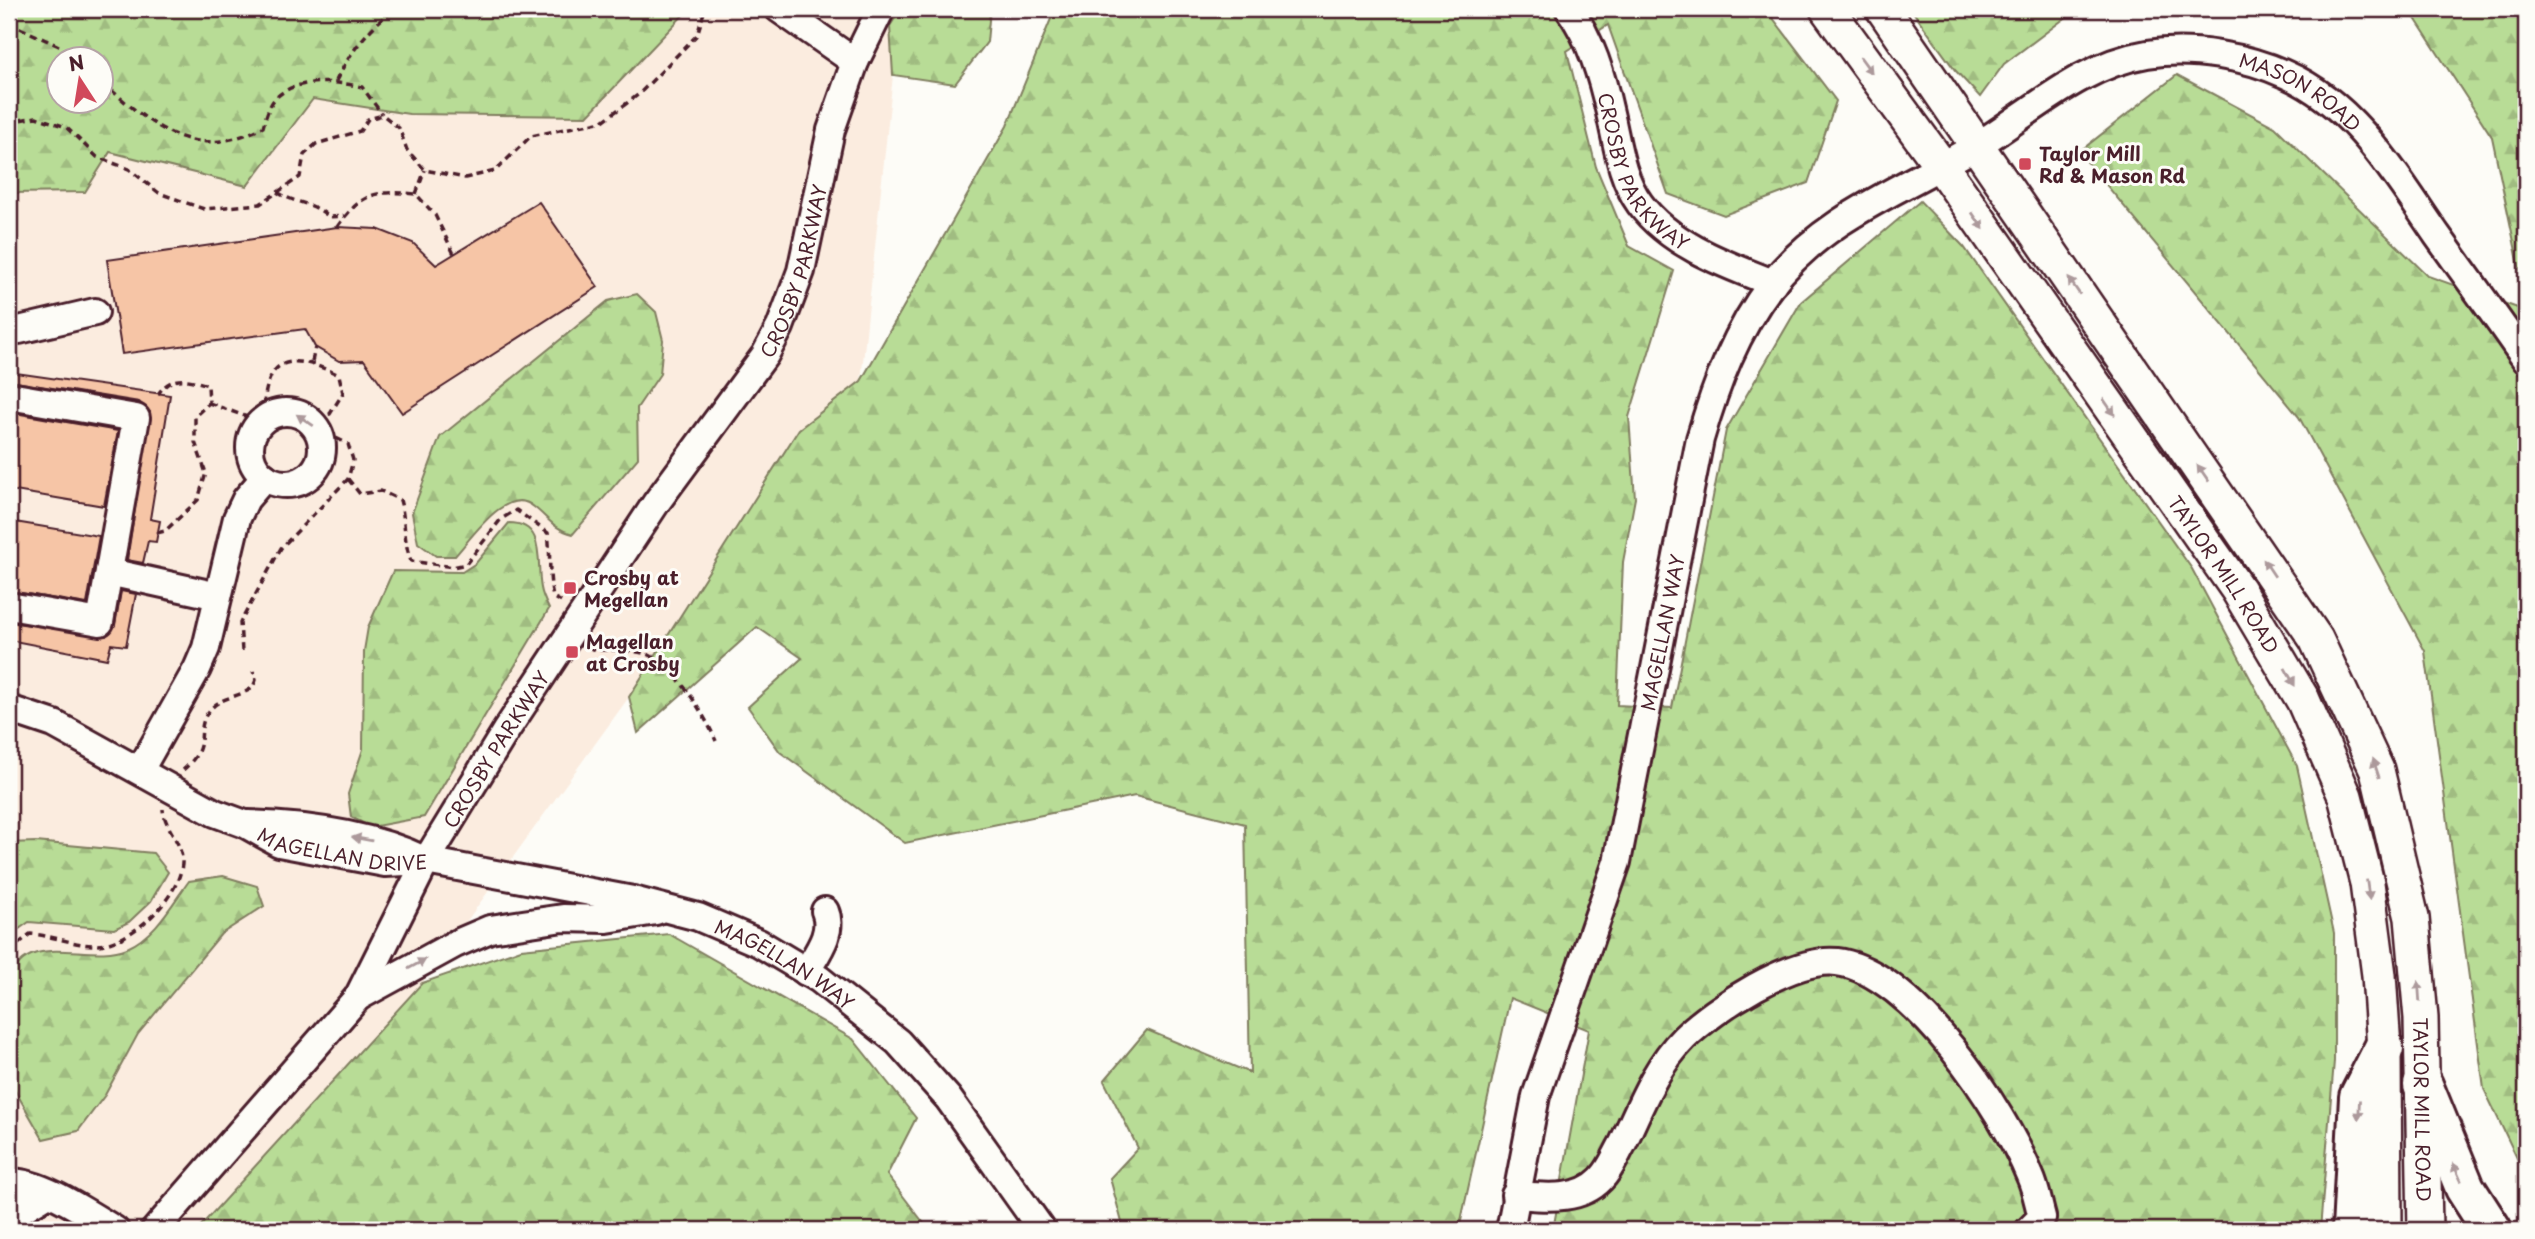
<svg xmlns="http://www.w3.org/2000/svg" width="2535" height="1239" viewBox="0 0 2535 1239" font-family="'Playpen Sans',sans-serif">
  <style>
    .built { fill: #fbecdf }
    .forest { fill: url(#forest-firs); stroke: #817e60; stroke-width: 2; fill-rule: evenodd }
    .building { fill: #f6c5a6; stroke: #4a1f2b; stroke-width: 2 }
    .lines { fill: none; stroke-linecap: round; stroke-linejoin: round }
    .minor-casing { stroke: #4a1f2b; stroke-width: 32 }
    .major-casing { stroke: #4a1f2b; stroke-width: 38 }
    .highway-casing { stroke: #4a1f2b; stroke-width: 44 }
    .path { stroke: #4a1f2b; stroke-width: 3.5; stroke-dasharray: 7 5; stroke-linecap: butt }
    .minor { stroke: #fdfcf7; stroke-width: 26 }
    .major { stroke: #fdfcf7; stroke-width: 33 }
    .highway { stroke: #fdfcf7; stroke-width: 38 }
    .oneway { fill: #ac999b }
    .poi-dot { fill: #d1495b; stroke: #fdfcf7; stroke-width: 2.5 }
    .labels { text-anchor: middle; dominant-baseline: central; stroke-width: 6; stroke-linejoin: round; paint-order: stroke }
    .street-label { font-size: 19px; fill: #4a1f2b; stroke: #fdfcf7 }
    .poi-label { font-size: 19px; font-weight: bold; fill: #4a1f2b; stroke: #fdfcf7; text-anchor: start }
  </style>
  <defs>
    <pattern id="forest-firs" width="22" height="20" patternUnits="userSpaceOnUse" patternTransform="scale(1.75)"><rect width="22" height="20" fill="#b8dc96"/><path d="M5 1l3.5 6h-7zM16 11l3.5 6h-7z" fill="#a0bc81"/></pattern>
  </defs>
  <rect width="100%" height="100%" fill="#fdfcf7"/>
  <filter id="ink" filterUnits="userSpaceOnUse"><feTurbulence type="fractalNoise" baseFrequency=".0143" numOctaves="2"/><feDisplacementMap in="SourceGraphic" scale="14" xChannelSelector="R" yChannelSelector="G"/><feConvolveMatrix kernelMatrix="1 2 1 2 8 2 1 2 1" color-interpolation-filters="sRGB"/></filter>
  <g filter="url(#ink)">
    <polygon class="built" points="689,9 901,9 890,26 893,75 861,381 799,429 629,697 422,983 197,1230 9,1230 9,193 85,192 110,151 246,186 313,99 409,114 587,116"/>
    <g class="forest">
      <path d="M9 9H689L587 116 409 114 313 99 247 186 110 152 85 192 9 193ZM60 60H102V102H60Z"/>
      <polygon points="901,9 990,9 987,42 955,84 893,75 890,26"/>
      <polygon points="1055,9 1766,9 1836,101 1808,183 1724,215 1668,194 1608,25 1567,51 1596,167 1629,246 1674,271 1629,417 1635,498 1623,562 1617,705 1672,708 1726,430 1801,302 1920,201 1964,247 2192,569 2297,766 2334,933 2334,1061 2320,1230 1553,1230 1589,1030 1510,998 1459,1230 1124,1230 1110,1178 1138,1148 1104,1081 1147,1030 1250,1073 1245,824 1135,796 905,843 780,752 748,707 802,658 757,627 638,733 629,697 799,429 861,381 1007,126"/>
      <polygon points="1911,9 2077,9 2004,64 1980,97 1955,70"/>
      <polygon points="2409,9 2526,9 2526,299 2492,137"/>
      <polygon points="2177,75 2275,127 2428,276 2526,311 2526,1177 2484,1089 2425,651 2299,417 2079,152"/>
      <path d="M637 294 656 312 663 340 660 374 637 408 638 458 573 534C555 530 548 518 534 507 507 483 471 539 455 556H436L418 543 412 513 440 437 608 301Z"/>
      <path d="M509 523C547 523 536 564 541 588 542 595 546 603 549 609L424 817 371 827 351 817 348 794 363 749 364 651 368 627 393 571 462 572 476 563Z"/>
      <polygon points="36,842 153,853 168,872 151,901 129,922 114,929 29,922 9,936 9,843"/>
      <path d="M223 876 257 886 264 906 221 934 138 1034 105 1095 78 1131 43 1139 9 1080V982C25 928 88 964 127 948 155 936 172 904 189 881Z"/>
      <polygon points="669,934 853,1039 916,1118 887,1175 929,1230 197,1230 422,983 521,949"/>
    </g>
    <g class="building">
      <polygon points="539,202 598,287 402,413 364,360 339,361 315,347 305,329 122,354 107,260 337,227 377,229 413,243 436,265"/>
      <polygon points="9,372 170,395 150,519 160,521 156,542 148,541 143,563 127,560 150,412 139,402 9,381"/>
      <polygon points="9,412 118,431 104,506 9,490"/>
      <polygon points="9,521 99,536 87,604 9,591"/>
      <polygon points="121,591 136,594 126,646 111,644 107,659 9,640 9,622 106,636 115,625"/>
    </g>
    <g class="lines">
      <g class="minor-casing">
        <g id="minor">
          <polyline points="779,9 855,62"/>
          <path id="s1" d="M1569 9C1591 39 1602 77 1610 113 1617 143 1621 178 1640 204 1670 245 1727 265 1773 283"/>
          <polyline points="9,330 19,330 95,312"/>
          <polyline points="9,396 136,418 100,622 9,606"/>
          <circle cx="286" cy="448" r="36"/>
          <polyline points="109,572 218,596"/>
          <path id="s2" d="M9 709 54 724 215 813 245 824 279 843 385 863 426 861 633 900 698 917 759 943 819 979 898 1042 948 1098 1042 1230"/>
          <polyline points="140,770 197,669 206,648 237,518 246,499 265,477"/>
          <path d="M248 824C307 826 371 834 424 860"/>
          <path d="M806 972C817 953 834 932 825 911"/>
          <polyline points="358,997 455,944 490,929 563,918 607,919 656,911"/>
          <path d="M9 1182C41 1181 88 1214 115 1230"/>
          <path d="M1515 1195C1544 1197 1579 1202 1601 1179 1611 1169 1616 1155 1623 1143 1640 1107 1655 1067 1684 1038 1715 1008 1793 957 1837 962 1912 971 2004 1111 2030 1176 2036 1189 2038 1203 2042 1217L2029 1230"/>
          <polyline points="9,1217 47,1194"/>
          <path id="s3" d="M155 1230 358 997 426 861 505 732 656 503 765 355 780 327 801 271 831 130 855 62 881 9"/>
          <path id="s4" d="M1510 1230 1536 1096 1617 862 1700 439C1716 384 1736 331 1771 285 1824 216 1907 188 1978 145 2033 111 2081 65 2147 54 2191 47 2246 56 2287 75 2355 105 2396 176 2437 235 2467 277 2497 318 2526 360"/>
        </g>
      </g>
      <g class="major-casing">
        <g id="major">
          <path id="s5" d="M1827 9 1940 164 2238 590 2303 700 2345 796 2367 883 2379 975 2384 1048 2385 1230"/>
          <path id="s6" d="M1883 9 2316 639 2377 770 2412 918 2421 1018 2425 1230"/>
        </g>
      </g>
      <g class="highway-casing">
        <g id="highway">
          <polyline points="2423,1085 2465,1188 2492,1230"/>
          <polyline points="2352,1230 2359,1097 2384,1048"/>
        </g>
      </g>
      <g class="path">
        <polyline points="9,23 59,46 75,60"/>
        <path d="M336 81C350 52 369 28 394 9"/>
        <path d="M102 82C154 127 192 163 263 127 265 120 268 108 273 101 292 77 336 81 362 87L382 114"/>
        <polyline points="9,122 36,117 66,127 97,157 129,169 159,193 204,209 260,204 300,177 304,155 316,144 360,131 368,119 383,115 399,128 407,150 425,170 465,178 495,171 531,136 603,121 639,94 697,35 705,9"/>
        <path d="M277 192C299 206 310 200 329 217L344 216"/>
        <polyline points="416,194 425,170"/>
        <path d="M337 227C362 193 374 190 416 194L435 215 454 254"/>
        <polyline points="312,362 315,347"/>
        <path d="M209 403 261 422C264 408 264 391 270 378 282 349 320 366 339 375L343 393 330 414 307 419"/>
        <path d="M348 479 360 494 381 491 400 500C406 521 403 541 411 561L453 567 466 564 501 519 516 510 548 533C551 555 548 575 553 597L565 604"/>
        <path d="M157 533 165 531 198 500 206 473 195 442V416L209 403 208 385C187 379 172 374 158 394"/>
        <path d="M589 646 592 649C609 651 630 649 646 654 674 663 705 715 716 741"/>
        <polyline points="242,651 240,623 281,548 348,479 353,460 348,444 330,435 322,416"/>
        <path d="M183 770C213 744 193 731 209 711 220 696 240 698 253 687L256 680 253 671"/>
        <path d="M9 952 30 934C52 935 73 945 94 945 129 947 185 894 182 858 180 840 164 826 163 809"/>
      </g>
      <use href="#minor" class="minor"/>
      <use href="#major" class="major"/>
      <use href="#highway" class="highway"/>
    </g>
    <defs><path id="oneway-solid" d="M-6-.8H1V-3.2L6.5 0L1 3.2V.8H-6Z" transform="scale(1.75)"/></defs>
    <g class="oneway">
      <use href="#oneway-solid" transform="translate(1866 65) rotate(54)"/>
      <use href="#oneway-solid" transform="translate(1978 221) rotate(55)"/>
      <use href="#oneway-solid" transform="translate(2074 286) rotate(-125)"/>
      <use href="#oneway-solid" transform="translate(2109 407) rotate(55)"/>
      <use href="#oneway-solid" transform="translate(305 420) rotate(-146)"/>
      <use href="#oneway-solid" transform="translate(2203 473) rotate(-125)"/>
      <use href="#oneway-solid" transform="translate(2269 568) rotate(-124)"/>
      <use href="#oneway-solid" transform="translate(2290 677) rotate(61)"/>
      <use href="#oneway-solid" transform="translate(2376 768) rotate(-108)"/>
      <use href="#oneway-solid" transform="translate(362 839) rotate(-170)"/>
      <use href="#oneway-solid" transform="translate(2368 890) rotate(82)"/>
      <use href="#oneway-solid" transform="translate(417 964) rotate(-29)"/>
      <use href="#oneway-solid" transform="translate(2419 991) rotate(-94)"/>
      <use href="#oneway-solid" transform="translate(2359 1110) rotate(93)"/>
      <use href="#oneway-solid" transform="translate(2457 1172) rotate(-115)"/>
    </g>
  </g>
  <g class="poi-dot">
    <rect x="2018" y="157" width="14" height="14" rx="3.5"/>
    <rect x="563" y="581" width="14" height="14" rx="3.5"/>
    <rect x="565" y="645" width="14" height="14" rx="3.5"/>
  </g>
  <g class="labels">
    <g class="street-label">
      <text stroke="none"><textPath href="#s4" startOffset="1594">MASON ROAD</textPath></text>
      <text stroke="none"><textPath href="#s1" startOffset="182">CROSBY PARKWAY</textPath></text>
      <text stroke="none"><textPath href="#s3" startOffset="1160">CROSBY PARKWAY</textPath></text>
      <text stroke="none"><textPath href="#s5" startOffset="691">TAYLOR MILL ROAD</textPath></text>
      <text stroke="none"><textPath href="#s4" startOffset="618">MAGELLAN WAY</textPath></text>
      <text stroke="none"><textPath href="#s3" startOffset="593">CROSBY PARKWAY</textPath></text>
      <text stroke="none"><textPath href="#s2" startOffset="366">MAGELLAN DRIVE</textPath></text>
      <text stroke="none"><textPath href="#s2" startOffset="828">MAGELLAN WAY</textPath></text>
      <text stroke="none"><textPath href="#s6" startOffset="1253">TAYLOR MILL ROAD</textPath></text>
    </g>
    <g class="poi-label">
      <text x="2039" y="153">Taylor Mill<tspan x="2039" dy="22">Rd &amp; Mason Rd</tspan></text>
      <text x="584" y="577">Crosby at<tspan x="584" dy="22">Megellan</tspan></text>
      <text x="586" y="641">Magellan<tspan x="586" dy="22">at Crosby</tspan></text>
    </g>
  </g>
  <rect width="2535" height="1239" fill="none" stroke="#fdfcf7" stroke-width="35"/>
  <rect x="18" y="18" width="2500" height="1204" fill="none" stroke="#4a1f2b" stroke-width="2.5" filter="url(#ink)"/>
  <g transform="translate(80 80) rotate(348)"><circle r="33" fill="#fdfcf7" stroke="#b5a4a5" stroke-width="2"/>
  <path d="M0-5L12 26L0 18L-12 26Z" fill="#d1495b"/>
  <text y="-10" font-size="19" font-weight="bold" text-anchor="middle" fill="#4a1f2b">N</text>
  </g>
</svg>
